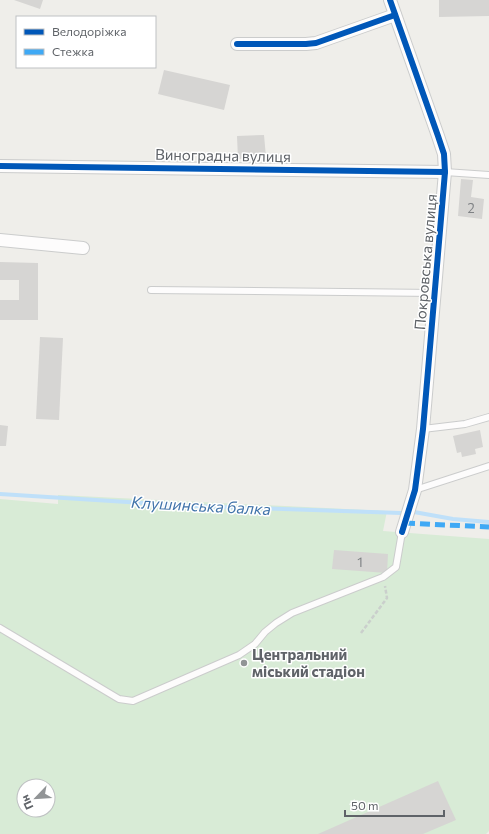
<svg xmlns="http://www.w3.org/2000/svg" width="489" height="834" viewBox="0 0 489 834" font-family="Commissioner,sans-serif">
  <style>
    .green { fill: #d8ebd6; fill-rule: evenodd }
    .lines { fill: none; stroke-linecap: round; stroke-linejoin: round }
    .stream { stroke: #bfe0f9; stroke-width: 4 }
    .building { fill: #d6d5d3 }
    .service-casing { stroke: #cbcccc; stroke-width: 8 }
    .minor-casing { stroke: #cbcccc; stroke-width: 14 }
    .path { stroke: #cacfcc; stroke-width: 2.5; stroke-dasharray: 4 2; stroke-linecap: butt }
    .service { stroke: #fdfcfc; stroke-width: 6 }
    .minor { stroke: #fdfcfc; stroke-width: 12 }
    .quiet { stroke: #3fa9f5; stroke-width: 5; stroke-dasharray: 10 5; stroke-linecap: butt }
    .cycleway-casing { stroke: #fff; stroke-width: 8 }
    .cycleway { stroke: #0057b8; stroke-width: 6 }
    .poi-dot { fill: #919496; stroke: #fff; stroke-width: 1.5 }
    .labels { text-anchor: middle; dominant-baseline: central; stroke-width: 3; stroke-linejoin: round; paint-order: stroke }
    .number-label { font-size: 13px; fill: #7e8184 }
    .street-label { font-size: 15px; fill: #5f6368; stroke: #fff }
    .poi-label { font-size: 15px; font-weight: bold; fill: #5f6368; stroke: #fff; text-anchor: start }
    .water-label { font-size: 16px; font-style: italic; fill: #4174aa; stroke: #fff }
  </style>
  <rect width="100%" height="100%" fill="#efeeea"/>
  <path class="green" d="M58 495 387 511 383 531 489 539V831L486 834H0V499L58 504ZM24 786H48V810H24Z"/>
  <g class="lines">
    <g class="stream">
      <polyline points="0,494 191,506 401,513"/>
      <polyline points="414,512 453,519 489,522"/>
    </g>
  </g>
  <g class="building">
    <polygon points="14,0 43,0 40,9"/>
    <polygon points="439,0 489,0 489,16 439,17"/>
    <polygon points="164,70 230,85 224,110 158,94"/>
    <polygon points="264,135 266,157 238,159 237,136"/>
    <polygon points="461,179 473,180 471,197 484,199 482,219 458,216"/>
    <polygon points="0,262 38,263 38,320 0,320 0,300 19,300 19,280 0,280"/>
    <polygon points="40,337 63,338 59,420 36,419"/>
    <polygon points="0,425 8,426 6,446 0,446"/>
    <polygon points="480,430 483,447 475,449 476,454 462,457 461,452 457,453 453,436"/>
    <polygon points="334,550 388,554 387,573 332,569"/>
    <polygon points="438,781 456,820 423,834 318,834"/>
  </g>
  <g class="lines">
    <g class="service-casing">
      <g id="service">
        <polyline points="445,172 489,175"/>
        <polyline points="151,290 435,293"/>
        <polyline points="423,429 465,424 489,417"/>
        <polyline points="415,490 489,466"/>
        <polyline points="0,628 119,699 133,701 239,655 255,644 265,632 276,623 292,613 383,577 396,567 402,532"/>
      </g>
    </g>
    <g class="minor-casing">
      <g id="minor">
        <polyline points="390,0 438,136 444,154 445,172 423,429 415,490 402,532"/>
        <polyline points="237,44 306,44 316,43 395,15"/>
        <polyline points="0,166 445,172"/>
        <polyline points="0,240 83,248"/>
      </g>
    </g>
    <polyline class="path" points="361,633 387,598 385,586"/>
    <use href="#service" class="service"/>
    <use href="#minor" class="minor"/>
    <polyline class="quiet" points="405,523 489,527"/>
    <g class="cycleway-casing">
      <g id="cycleway">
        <polyline points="390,0 438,136 444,154 445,172 423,429 415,490 402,532"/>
        <polyline points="237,44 306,44 316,43 395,15"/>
        <polyline points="0,166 445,172"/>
      </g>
    </g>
    <use href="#cycleway" class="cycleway"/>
  </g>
  <circle class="poi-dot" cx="244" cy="663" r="4"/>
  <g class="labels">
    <g class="number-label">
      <text x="471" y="208">2</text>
      <text x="360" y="562">1</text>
    </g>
    <g class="street-label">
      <text transform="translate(223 155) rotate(1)">Виноградна вулиця</text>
      <text transform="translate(425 262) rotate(-85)">Покровська вулиця</text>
    </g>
    <g class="poi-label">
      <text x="252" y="654">Центральний<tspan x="252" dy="17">міський стадіон</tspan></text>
    </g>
    <g class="water-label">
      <text transform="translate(201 505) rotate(3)">Клушинська балка</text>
    </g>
  </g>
  <rect x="16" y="16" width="140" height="52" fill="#ffffff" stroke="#bfc1c3"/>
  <rect x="24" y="29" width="20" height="6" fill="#0057b8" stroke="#bfc1c3"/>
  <text x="52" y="36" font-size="12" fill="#5f6368">Велодоріжка</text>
  <rect x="24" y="49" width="20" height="6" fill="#3fa9f5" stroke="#bfc1c3"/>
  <text x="52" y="56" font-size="12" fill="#5f6368">Стежка</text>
  <g transform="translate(36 798) rotate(245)"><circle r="19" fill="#ffffff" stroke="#bfc1c3"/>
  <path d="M0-3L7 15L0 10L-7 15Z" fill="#919496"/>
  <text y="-6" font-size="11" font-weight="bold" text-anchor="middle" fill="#5f6368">Пн</text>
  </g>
  <path d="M345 810v6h99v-6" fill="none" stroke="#5f6368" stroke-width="2"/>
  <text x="351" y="810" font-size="12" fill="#5f6368" stroke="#ffffff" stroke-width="3" paint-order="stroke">50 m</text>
</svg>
